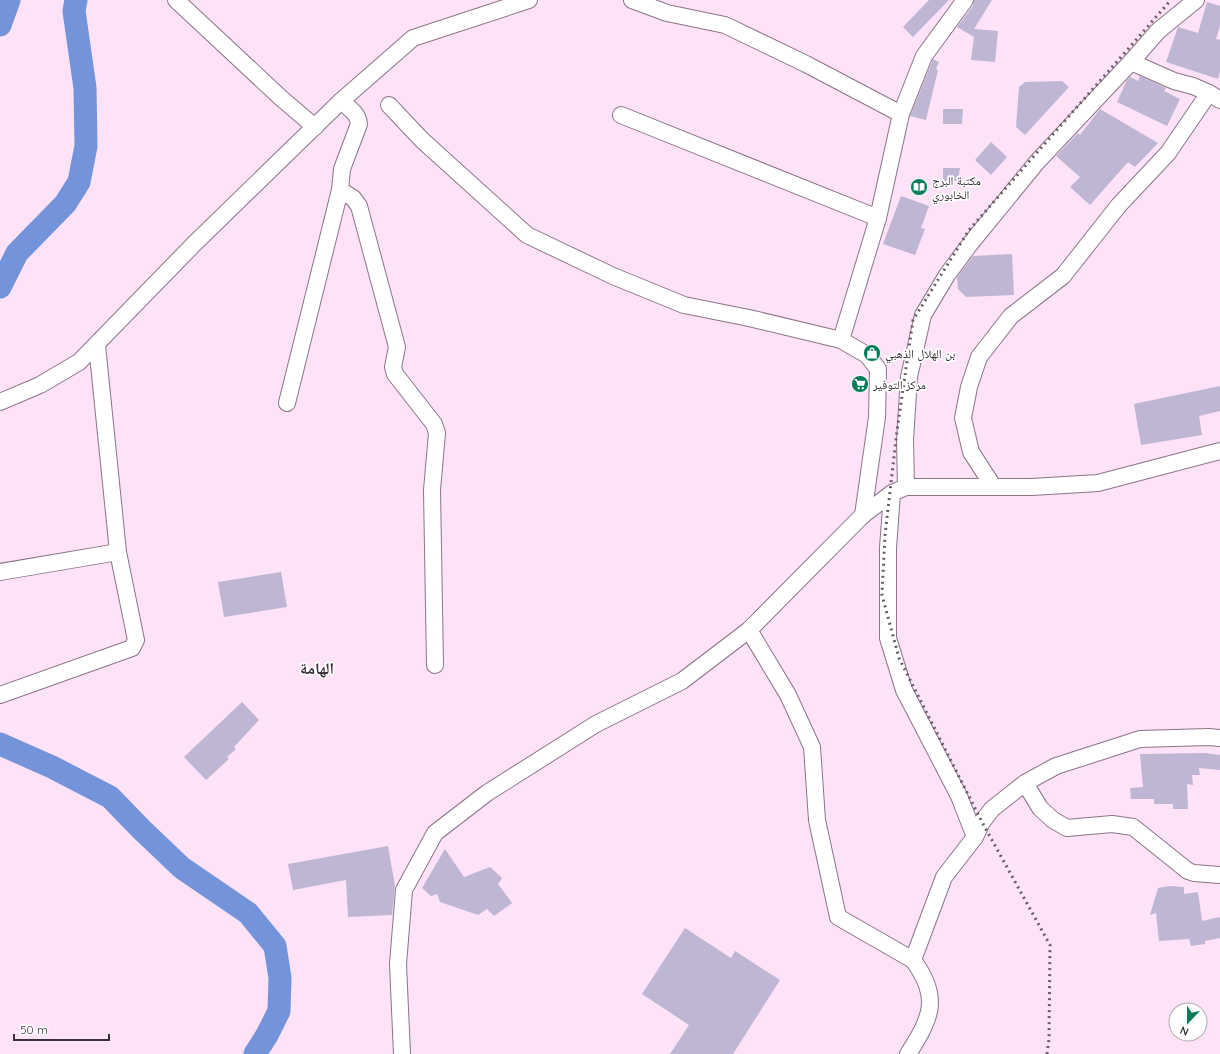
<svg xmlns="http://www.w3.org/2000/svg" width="1220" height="1054" viewBox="0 0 1220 1054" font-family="Quicksand,'Noto Naskh Arabic',sans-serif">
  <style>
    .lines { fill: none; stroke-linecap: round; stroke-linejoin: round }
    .river { stroke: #7393db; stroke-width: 23 }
    .building { fill: #beb6d3 }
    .minor-casing { stroke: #8c7487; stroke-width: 18 }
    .minor { stroke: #fff; stroke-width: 16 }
    .rail { stroke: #6a5b68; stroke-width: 3; stroke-dasharray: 2 4; stroke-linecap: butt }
    .labels { text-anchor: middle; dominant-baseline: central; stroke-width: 3.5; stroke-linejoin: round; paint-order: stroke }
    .poi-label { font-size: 12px; fill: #3b3039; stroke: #fff; text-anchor: start }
    .district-label { font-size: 16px; font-weight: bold; fill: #3b3039; stroke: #fff }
  </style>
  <rect width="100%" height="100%" fill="#fde2f8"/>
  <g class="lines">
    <g class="river">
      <polyline points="0,25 9,0"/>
      <polyline points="0,287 17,253 65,204 79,182 86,146 85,88 74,11 76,0"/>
      <polyline points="0,744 52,767 110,797 141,829 182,868 248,913 275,946 280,978 279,1011 267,1035 255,1054"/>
    </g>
  </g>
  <g class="building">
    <polygon points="929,0 949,0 913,37 903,27"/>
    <polygon points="974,0 992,0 974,29 998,31 995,62 971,60 974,37 957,27 973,6"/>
    <polygon points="1207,2 1220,6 1220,26 1216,39 1220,40 1220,72 1218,79 1166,62 1178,27 1198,33"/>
    <polygon points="933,59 939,62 936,69 938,70 926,120 910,116"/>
    <polygon points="1140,76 1166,88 1164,91 1180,99 1167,126 1117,102 1127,80 1130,77 1138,81"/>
    <polygon points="1062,81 1069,87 1025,135 1016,127 1019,87 1025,82"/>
    <polygon points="943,109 963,109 962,124 943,124"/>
    <polygon points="1100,109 1158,143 1135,167 1128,162 1090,205 1070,187 1080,177 1056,156 1078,133 1080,135"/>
    <polygon points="991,142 1007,157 991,175 975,160"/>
    <polygon points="943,168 960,168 958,181 943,181"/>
    <polygon points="901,196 929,206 921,228 925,229 915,255 883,244"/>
    <polygon points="1012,254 1014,295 966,297 958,289 957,277 973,256"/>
    <polygon points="1220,386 1220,411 1199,416 1202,435 1141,445 1134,404"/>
    <polygon points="281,572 287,607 224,617 218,582"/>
    <polygon points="242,702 259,720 234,747 236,749 227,757 229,759 206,780 184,757"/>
    <polygon points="1206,753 1220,755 1220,770 1199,768 1200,775 1192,775 1193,785 1187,784 1188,809 1173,809 1173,804 1154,804 1154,799 1131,799 1130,788 1143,787 1140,754"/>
    <polygon points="388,846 395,886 392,915 348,917 346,880 293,890 288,864"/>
    <polygon points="445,849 464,877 490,867 502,878 498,884 512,903 494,916 487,909 478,915 440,902 437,894 431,896 422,888"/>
    <polygon points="1170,886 1184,887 1184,894 1198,892 1202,921 1220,917 1220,938 1205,941 1205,944 1191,946 1189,939 1159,941 1156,913 1150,915 1158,888"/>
    <polygon points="685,928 731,958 735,951 780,980 733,1054 670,1054 689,1025 642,994"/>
  </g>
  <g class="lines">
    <g class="minor-casing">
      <g id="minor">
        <polyline points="176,0 281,98 315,127"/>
        <polyline points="632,0 667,13 725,25 806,64 901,114"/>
        <polyline points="1131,62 1174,81 1193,86 1209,93"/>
        <polyline points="389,105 422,140 527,235 613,276 684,305 749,318 841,340 867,355 878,369 877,417 863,515 749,630 682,681 596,724 487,793 435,833 404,890 398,964 402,1054"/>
        <polyline points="621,115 878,218"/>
        <polyline points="340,190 353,198 359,206 397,347 393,367 395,374 434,424 437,433 432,490 435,665"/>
        <polyline points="841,340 878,218 901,114 924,56 965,0"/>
        <polyline points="0,402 40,385 79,362 194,244 341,101 413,38 529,0"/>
        <path d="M287 403 340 190 342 169 359 124C358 113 349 108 341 101"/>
        <polyline points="993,486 971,452 963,418 969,387 979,357 1011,316 1063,276 1119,205 1168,153 1209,93 1220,100"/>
        <polyline points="906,487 905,440 909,377 923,315 947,275 970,244 1037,162 1131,62 1158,31 1196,0"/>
        <polyline points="892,493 888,548 888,638 904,690 959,796 975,837"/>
        <polyline points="863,515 892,493 906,487 1032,487 1098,483 1220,451"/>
        <polyline points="0,572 118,552"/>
        <polyline points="749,630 788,695 812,747 817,820 838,917 913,960"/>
        <polyline points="0,695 132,648 136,640 118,552 97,345"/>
        <polyline points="1025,783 1040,808 1053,820 1067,828 1112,824 1133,827 1188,871 1194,873 1220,875"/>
        <path d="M908 1054C931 1018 941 998 913 960L944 877 975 837 982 822 992 809 1025 783 1056 766 1140 739 1209 737 1220 738"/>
      </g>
    </g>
    <use href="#minor" class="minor"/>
    <polyline class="rail" points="1047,1054 1049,1039 1050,945 982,822 899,658 882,595 885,535 897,431 913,320 969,230 1171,0"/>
  </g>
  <defs>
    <g id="library-disc" transform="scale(0.9)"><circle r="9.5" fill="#037c59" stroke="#fff"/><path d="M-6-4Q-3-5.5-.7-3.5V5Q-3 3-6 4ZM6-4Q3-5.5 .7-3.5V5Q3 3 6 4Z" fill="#fff"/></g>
    <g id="shop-disc" transform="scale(0.9)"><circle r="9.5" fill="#037c59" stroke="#fff"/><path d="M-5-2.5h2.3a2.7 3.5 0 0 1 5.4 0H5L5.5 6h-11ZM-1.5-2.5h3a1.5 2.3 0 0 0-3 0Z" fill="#fff"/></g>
    <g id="supermarket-disc" transform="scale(0.9)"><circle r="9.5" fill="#037c59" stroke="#fff"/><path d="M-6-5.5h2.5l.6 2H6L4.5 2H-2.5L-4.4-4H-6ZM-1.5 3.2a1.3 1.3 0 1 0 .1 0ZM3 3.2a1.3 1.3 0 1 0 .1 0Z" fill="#fff"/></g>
  </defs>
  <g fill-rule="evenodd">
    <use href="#library-disc" x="919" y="187"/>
    <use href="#shop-disc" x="872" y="353"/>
    <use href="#supermarket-disc" x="860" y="384"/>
  </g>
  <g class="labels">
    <g class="poi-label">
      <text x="932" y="180">مكتبة البرج<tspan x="932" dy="14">الخابوري</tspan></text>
      <text x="885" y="353">بن الهلال الذهبي</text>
      <text x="873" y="384">مركز التوفير</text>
    </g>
    <g class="district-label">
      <text x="317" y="668">الهامة</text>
    </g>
  </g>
  <g transform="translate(1188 1022) rotate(202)"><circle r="19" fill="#ffffff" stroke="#b1acb0"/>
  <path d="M0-3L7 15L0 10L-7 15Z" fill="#037c59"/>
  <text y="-6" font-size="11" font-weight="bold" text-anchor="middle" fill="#3b3039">N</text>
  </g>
  <path d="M14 1034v6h95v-6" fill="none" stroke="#3b3039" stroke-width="2"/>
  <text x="20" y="1034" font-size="12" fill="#3b3039" stroke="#ffffff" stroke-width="3" paint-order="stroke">50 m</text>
</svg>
